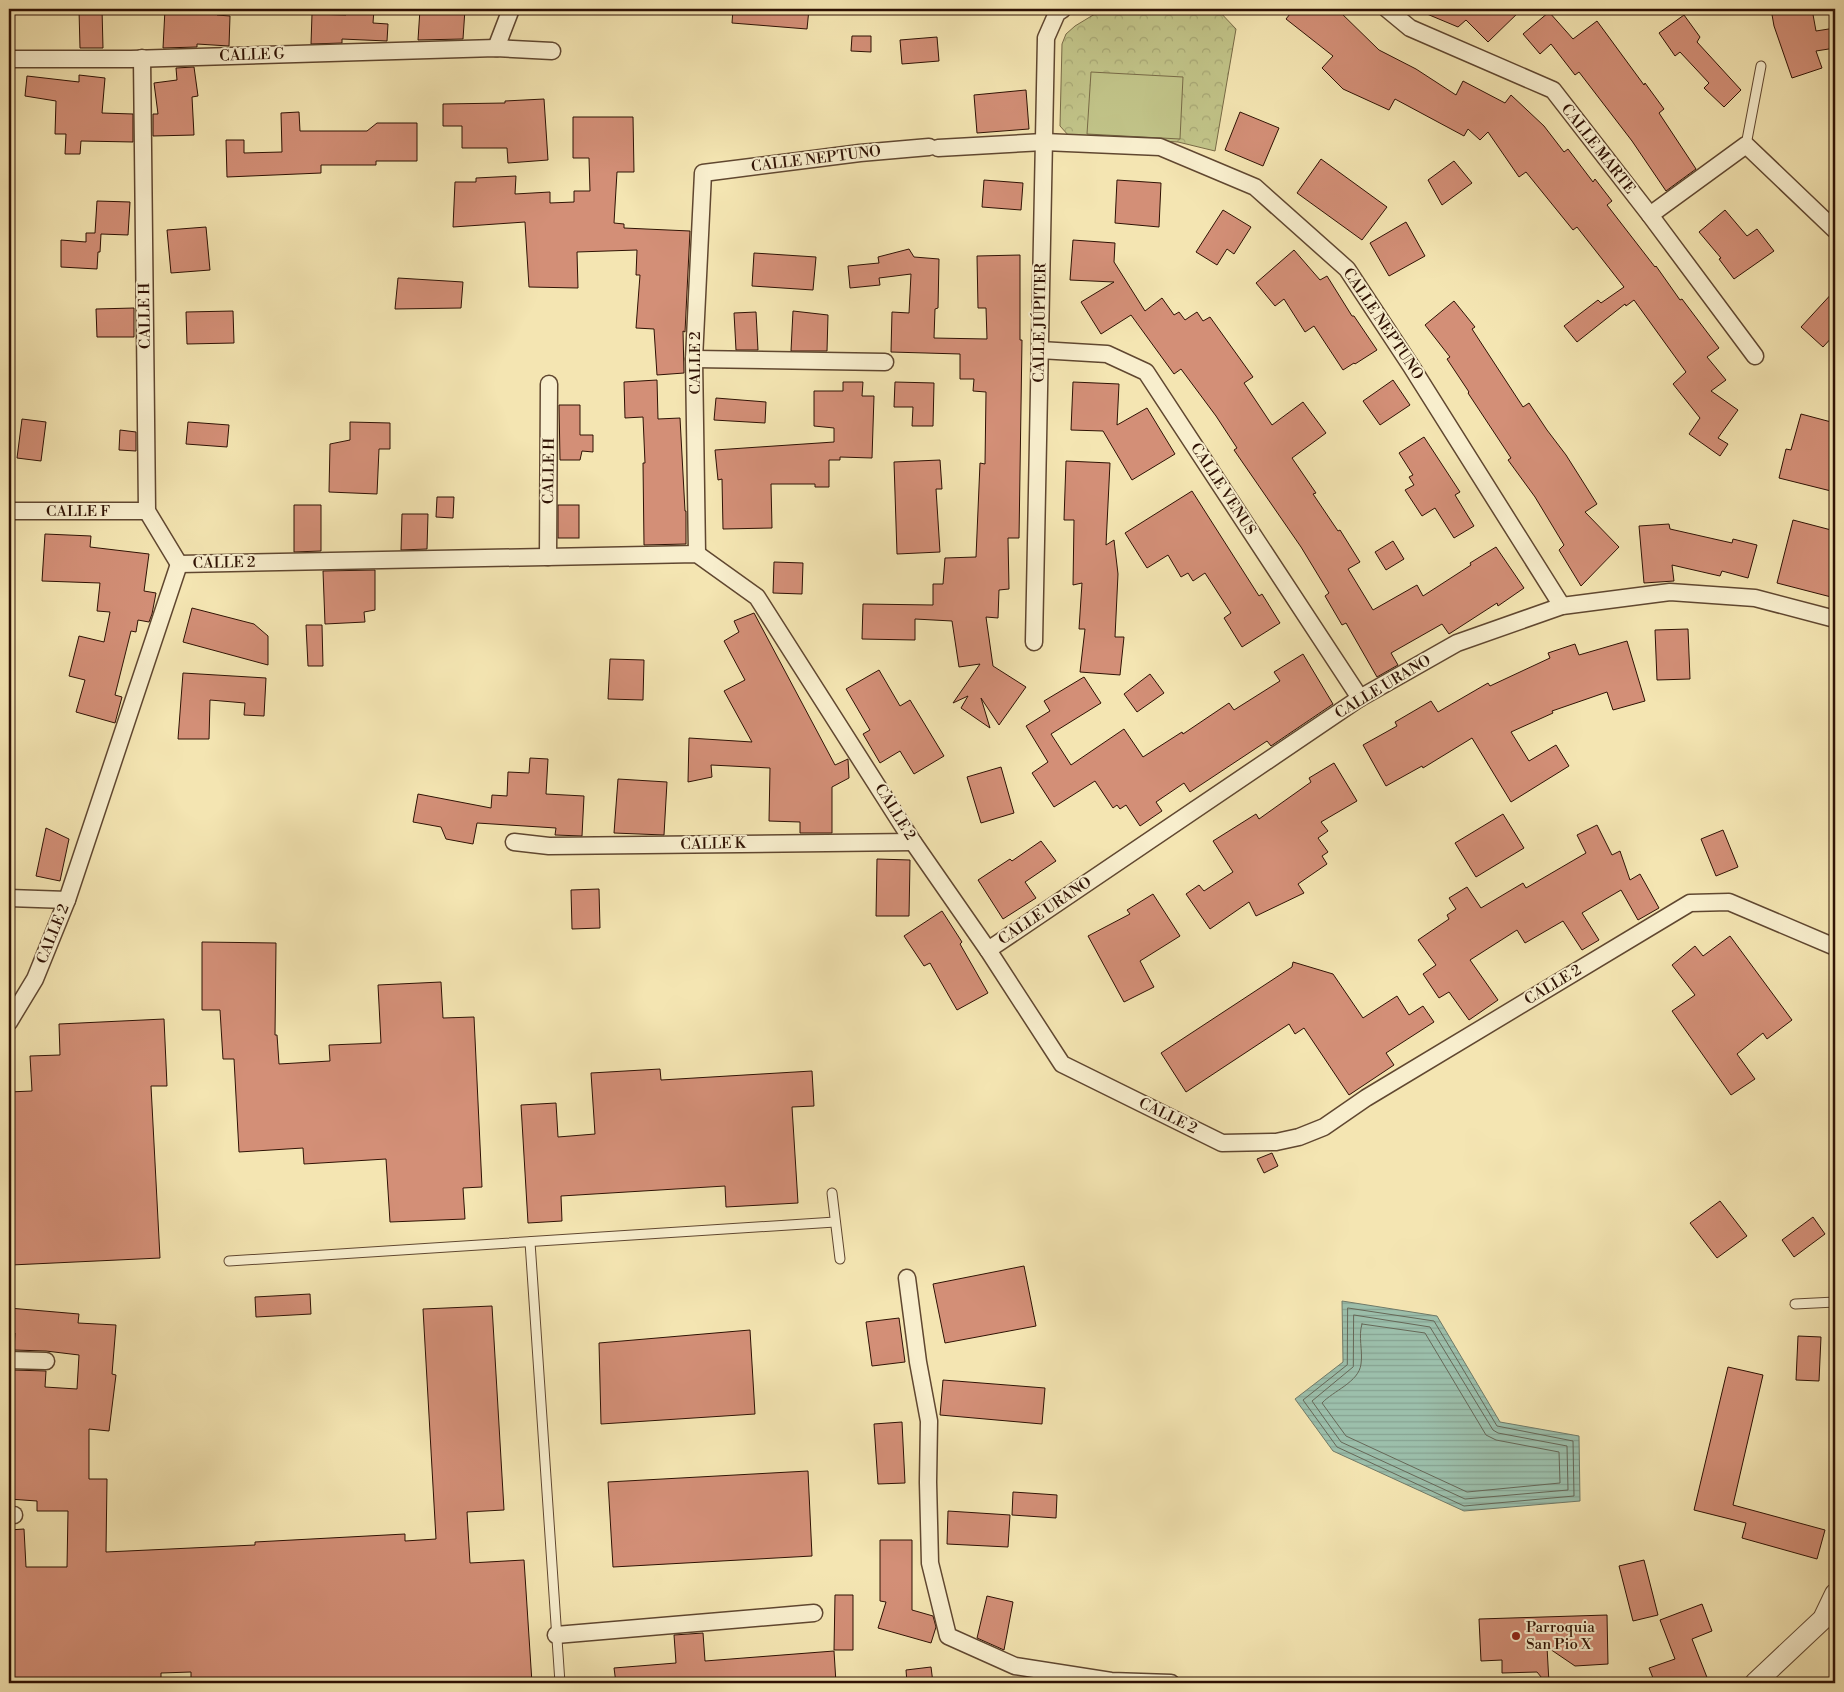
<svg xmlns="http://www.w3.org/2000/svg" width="1844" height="1692" viewBox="0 0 1844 1692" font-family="'Libre Bodoni',serif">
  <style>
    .forest { fill: url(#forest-crowns); stroke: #786a46 }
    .pitch { fill: #c1c388; stroke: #786a46 }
    .water { fill: url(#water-rules); stroke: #707a68 }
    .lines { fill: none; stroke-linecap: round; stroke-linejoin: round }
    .shore { stroke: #666858; stroke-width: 1 }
    .building { fill: #d38f77; stroke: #2f1204 }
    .service-casing { stroke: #604730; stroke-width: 11 }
    .minor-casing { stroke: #604730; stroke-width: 19 }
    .tertiary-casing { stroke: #604730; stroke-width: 22 }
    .service { stroke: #f8eecd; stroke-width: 9 }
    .minor { stroke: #f8eecd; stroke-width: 16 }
    .tertiary { stroke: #f8eecd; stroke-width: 20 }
    .poi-dot { fill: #8f2418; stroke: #f8eecd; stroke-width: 2 }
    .labels { text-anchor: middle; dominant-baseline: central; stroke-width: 4; stroke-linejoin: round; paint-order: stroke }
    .street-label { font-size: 15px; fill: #2f1204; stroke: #f8eecd }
    .poi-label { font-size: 15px; fill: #2f1204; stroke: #f8eecd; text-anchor: start }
  </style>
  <defs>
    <pattern id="forest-crowns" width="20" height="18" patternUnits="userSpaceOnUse" patternTransform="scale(1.25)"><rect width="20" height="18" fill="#c1c388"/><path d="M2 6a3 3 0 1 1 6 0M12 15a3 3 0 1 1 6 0" fill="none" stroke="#a6a674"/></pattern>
    <pattern id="water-rules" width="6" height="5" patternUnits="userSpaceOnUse" patternTransform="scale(1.25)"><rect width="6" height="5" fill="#9cbfab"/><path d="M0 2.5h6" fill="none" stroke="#87a392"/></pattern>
  </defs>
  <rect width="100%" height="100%" fill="#f4e5b2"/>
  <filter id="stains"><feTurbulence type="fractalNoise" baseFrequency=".004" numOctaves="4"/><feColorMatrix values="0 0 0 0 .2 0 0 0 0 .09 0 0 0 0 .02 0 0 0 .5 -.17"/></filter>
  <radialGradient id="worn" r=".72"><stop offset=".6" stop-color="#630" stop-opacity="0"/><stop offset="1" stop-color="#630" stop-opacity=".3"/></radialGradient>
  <polygon class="forest" points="1103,9 1217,9 1236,29 1215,151 1178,142 1069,136 1060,126 1062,44 1066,34 1075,26"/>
  <polygon class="pitch" points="1091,72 1183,77 1180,139 1087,134"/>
  <polygon class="water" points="1342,1301 1437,1316 1500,1422 1579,1436 1580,1501 1464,1511 1333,1451 1295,1399 1343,1362"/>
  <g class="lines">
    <g class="shore">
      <polygon points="1348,1308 1434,1321 1497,1426 1573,1441 1574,1496 1464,1506 1337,1447 1303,1400 1347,1365"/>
      <polygon points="1354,1315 1430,1327 1493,1430 1498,1433 1567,1446 1568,1490 1465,1499 1341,1442 1312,1401 1353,1367"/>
      <path d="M1362 1324 1425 1333 1486 1435 1496 1440 1559 1452 1560 1483 1467 1492 1346 1436 1322 1403C1333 1391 1359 1382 1361 1364 1363 1351 1358 1336 1362 1324Z"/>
    </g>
  </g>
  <g class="building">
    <polygon points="102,9 103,48 80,48 79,10"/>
    <polygon points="165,9 207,9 207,11 217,12 217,15 230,16 229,46 197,44 197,47 163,48"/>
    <polygon points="346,9 374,9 373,23 388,24 387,41 342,39 342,43 311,44 312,14 346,15"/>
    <polygon points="420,9 465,9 463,39 418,40"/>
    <polygon points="733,9 809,9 807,29 732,23"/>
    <polygon points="1294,9 1337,9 1379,50 1416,69 1456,95 1463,81 1505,103 1511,95 1544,126 1564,152 1568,149 1593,182 1595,179 1612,201 1607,205 1655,267 1656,266 1680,300 1682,299 1719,348 1707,357 1726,380 1711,391 1738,410 1718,438 1728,444 1720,456 1689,434 1700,418 1673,384 1686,372 1634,300 1626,306 1625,304 1577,342 1564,326 1598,300 1601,303 1624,287 1577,227 1573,230 1526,172 1519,177 1488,132 1480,140 1468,129 1464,136 1395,99 1389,110 1343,89 1322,68 1333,56 1286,19"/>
    <polygon points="1415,9 1522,9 1488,42 1466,20 1458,27"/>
    <polygon points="1771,9 1812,9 1816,31 1835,28 1835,48 1816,51 1822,68 1792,78 1774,26"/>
    <polygon points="1549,12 1573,39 1597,21 1644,85 1645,83 1664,109 1659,113 1696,169 1666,191 1632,141 1579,72 1575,75 1551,44 1540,54 1523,34"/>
    <polygon points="1684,15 1700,37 1697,42 1741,90 1724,107 1704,88 1709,83 1680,52 1675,56 1659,33"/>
    <polygon points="852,36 871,36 871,52 851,51"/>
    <polygon points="937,37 939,61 902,64 900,40"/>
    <polygon points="194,67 198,96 192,97 194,135 153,136 153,114 158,114 154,83 177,80 176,68"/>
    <polygon points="79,75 105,78 102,113 133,114 133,142 81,141 80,154 65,154 66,134 55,134 56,101 25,96 27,76 79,82"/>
    <polygon points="1026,90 1029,129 977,133 974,95"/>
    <polygon points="544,99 548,160 508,163 507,148 462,148 462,126 443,126 443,104 505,103 505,101"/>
    <polygon points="299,112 300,131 367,131 377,123 417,123 417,161 376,161 376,165 321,165 321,173 227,177 226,140 244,140 244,153 282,152 281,113"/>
    <polygon points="1240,112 1279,128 1263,166 1225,150"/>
    <polygon points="573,117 633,117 634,172 617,172 614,223 624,224 624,228 690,231 685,332 683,331 684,373 657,375 654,329 636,328 640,275 636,275 637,250 577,252 578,288 529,287 525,222 453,227 455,182 476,182 476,178 516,176 515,194 550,192 550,203 574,202 574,191 590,191 589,158 573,158"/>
    <polygon points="1321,159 1387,207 1362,240 1297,193"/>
    <polygon points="1454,161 1472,183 1442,205 1428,180"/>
    <polygon points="984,180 1023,183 1021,210 982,207"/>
    <polygon points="1117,180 1161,183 1159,227 1115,223"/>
    <polygon points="97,201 130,202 128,235 101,234 100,252 98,252 97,269 61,267 61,240 86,242 86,233 95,233"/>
    <polygon points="1223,210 1251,227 1234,254 1227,249 1217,265 1196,252"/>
    <polygon points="1725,210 1747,236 1757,229 1774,251 1734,279 1719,259 1721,258 1699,232"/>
    <polygon points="1406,222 1425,256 1389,276 1370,243"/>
    <polygon points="206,227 210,270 171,273 167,230"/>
    <polygon points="1073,240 1115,243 1114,262 1145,311 1162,298 1174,315 1179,312 1185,320 1197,312 1203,321 1210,317 1253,377 1244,383 1272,425 1303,402 1326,433 1292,458 1316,493 1313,494 1338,531 1340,530 1360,562 1348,569 1373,610 1417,585 1423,596 1471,565 1470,563 1496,547 1524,588 1498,606 1497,603 1449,634 1442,624 1391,653 1398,665 1377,677 1346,623 1342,625 1325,596 1329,593 1301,547 1234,450 1237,448 1216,416 1181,369 1174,374 1131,315 1101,334 1081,302 1114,282 1070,280"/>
    <polygon points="909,249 914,257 939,259 938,308 935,309 934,338 987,339 986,308 978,308 977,256 1020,255 1020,340 1022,340 1019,538 1008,538 1009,589 999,590 998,618 986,617 993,666 1026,687 999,725 981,698 990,728 961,708 968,696 953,703 980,664 959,667 952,621 915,619 915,640 862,639 863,604 933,605 933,584 943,584 945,558 976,557 980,463 985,464 986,392 973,391 974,379 960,379 960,354 891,352 892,312 909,313 911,274 879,278 880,285 850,288 848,266 879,263 878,257"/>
    <polygon points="1294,250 1320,280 1327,276 1352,316 1354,316 1377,350 1355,364 1354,363 1343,370 1314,326 1305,332 1284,299 1275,306 1256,283"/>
    <polygon points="754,253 816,257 813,290 752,286"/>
    <polygon points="398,278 463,282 461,308 395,309"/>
    <polygon points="1835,290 1835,334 1823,347 1801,327"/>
    <polygon points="1454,301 1475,327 1472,329 1523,407 1529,403 1547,430 1566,455 1597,504 1585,512 1619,547 1581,586 1559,550 1564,545 1535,497 1508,460 1511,458 1468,393 1469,392 1447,359 1450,357 1425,325"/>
    <polygon points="134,308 134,337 97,337 96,309"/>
    <polygon points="233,311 234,343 187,344 186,312"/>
    <polygon points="793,311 828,315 827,351 791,351"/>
    <polygon points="756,312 758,350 736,350 734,313"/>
    <polygon points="657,380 658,419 680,418 685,511 686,511 686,544 644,545 643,463 645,463 643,417 625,418 624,382"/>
    <polygon points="1393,380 1410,405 1380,425 1363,401"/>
    <polygon points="843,382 863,382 862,396 874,396 872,458 840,457 840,460 829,460 829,487 815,487 815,484 771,484 772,528 723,529 722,479 718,480 715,450 834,442 834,428 814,426 814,391 843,391"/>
    <polygon points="895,382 934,383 933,426 912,426 913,407 894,407"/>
    <polygon points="1073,382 1119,384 1117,425 1147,408 1175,454 1132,480 1103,431 1071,430"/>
    <polygon points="716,398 766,402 765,423 714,420"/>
    <polygon points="559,405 580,405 580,435 593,435 593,452 582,451 580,460 560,460"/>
    <polygon points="1801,414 1835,423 1835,492 1779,478 1786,449 1791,450"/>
    <polygon points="22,419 46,422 41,461 17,458"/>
    <polygon points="188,422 229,425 227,447 186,444"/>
    <polygon points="350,422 390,423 390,449 379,449 377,494 329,492 330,444 350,440"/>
    <polygon points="120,430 136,432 136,451 119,450"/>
    <polygon points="1424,437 1460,492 1455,495 1474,526 1454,538 1435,508 1422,516 1405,490 1414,485 1409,477 1413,475 1399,453"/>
    <polygon points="940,460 942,489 936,489 940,552 897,554 894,462"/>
    <polygon points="1066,461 1110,463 1106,545 1114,540 1118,574 1115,637 1124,637 1120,675 1080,672 1085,629 1079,629 1082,583 1073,585 1074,520 1064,520"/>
    <polygon points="1192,491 1259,596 1262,594 1280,623 1242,647 1224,618 1231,613 1205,573 1193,581 1188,573 1181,577 1168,555 1147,568 1125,533"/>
    <polygon points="437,497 454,497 453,518 436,517"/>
    <polygon points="294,505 321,505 321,551 294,552"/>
    <rect x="558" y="505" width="21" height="33"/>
    <polygon points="402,514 428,514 427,549 401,550"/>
    <polygon points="1793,520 1835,531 1835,598 1777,583"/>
    <polygon points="1669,524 1670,529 1732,543 1733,539 1757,545 1748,578 1722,571 1720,576 1672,565 1674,581 1644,583 1639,526"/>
    <polygon points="45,534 91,536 90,547 149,554 144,591 156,593 152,614 149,622 138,620 136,632 131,631 115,695 122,697 115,723 76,712 85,680 69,676 79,636 104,642 110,612 97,611 100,583 42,581"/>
    <polygon points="1393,541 1404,559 1386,570 1375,552"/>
    <polygon points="774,562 803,563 802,594 773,593"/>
    <polygon points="375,570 375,610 364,612 365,622 325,624 323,571"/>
    <polygon points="192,608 254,624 268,636 268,665 183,642"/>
    <polygon points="754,613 835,765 848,759 849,778 832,787 832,833 800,833 800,822 769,821 770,768 711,765 712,777 688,782 689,738 752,742 724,691 745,680 724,641 739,632 734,621"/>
    <polygon points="306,625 322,625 323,666 308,666"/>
    <polygon points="1688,629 1690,679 1657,680 1655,630"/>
    <polygon points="1627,641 1645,701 1613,710 1607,692 1552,711 1553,713 1511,732 1529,761 1556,745 1569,766 1511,802 1472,738 1423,768 1422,766 1386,786 1363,745 1397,726 1395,722 1431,701 1438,712 1488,683 1490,686 1550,658 1548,653 1575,644 1579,655"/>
    <polygon points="1303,654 1333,704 1271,746 1267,741 1190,792 1184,783 1156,802 1162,811 1140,826 1126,805 1120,809 1117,805 1113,808 1095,781 1054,807 1032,773 1048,762 1026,726 1050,711 1044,701 1084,677 1101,703 1051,734 1071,765 1124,729 1143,757 1182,732 1183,734 1229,703 1234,710 1280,681 1274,672"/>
    <polygon points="610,659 644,660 643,700 608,699"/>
    <polygon points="879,670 900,706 910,700 944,756 914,774 900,751 880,763 863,734 870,730 846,689"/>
    <polygon points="183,673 266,678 264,716 244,715 245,703 210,700 209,739 178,739"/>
    <polygon points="1150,674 1164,693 1137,712 1124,694"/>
    <polygon points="530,758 548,759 546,794 584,796 582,836 555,835 556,828 477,823 473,844 446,839 441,827 413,822 418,794 491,808 492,795 507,796 508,772 529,773"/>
    <polygon points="1334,763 1357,801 1321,822 1328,831 1318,838 1328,852 1322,856 1327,864 1298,884 1304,893 1256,916 1249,902 1210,929 1186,894 1199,885 1204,891 1233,872 1213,841 1256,814 1259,819 1311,782 1309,778"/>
    <polygon points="1001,767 1014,813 981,823 967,777"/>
    <polygon points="618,779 667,782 664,835 614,833"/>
    <polygon points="1503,814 1524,848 1476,877 1455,843"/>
    <polygon points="1597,825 1612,855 1620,851 1630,880 1640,874 1659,908 1638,920 1621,890 1582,913 1599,940 1582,950 1563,921 1525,943 1517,930 1470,960 1498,1000 1469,1020 1449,992 1439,998 1423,974 1436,965 1418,940 1449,919 1447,915 1456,909 1449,898 1467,887 1481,908 1523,883 1526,888 1586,853 1577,835"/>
    <polygon points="46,828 69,839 60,881 36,876"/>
    <polygon points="1723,830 1738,867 1716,876 1701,839"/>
    <polygon points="1041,841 1056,861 1025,882 1036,898 1003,919 978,880 1010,859 1012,861"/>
    <polygon points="877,859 910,860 909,916 876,916"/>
    <polygon points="599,889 600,928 572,929 571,890"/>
    <polygon points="1153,894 1180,936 1140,961 1154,987 1124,1002 1088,936 1130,914 1127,910"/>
    <polygon points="942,911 962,942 960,944 988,993 957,1010 930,963 924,966 904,936"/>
    <polygon points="1730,936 1792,1020 1767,1039 1763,1033 1737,1054 1755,1079 1731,1095 1672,1011 1695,995 1672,965 1695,946 1703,956"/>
    <polygon points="202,942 276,943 275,1035 277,1035 279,1064 330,1061 329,1045 381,1043 378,985 441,982 443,1018 474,1017 482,1187 463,1188 465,1219 390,1222 386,1159 304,1164 303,1148 239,1152 234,1059 223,1059 220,1010 202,1010"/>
    <polygon points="1293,962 1333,974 1363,1018 1397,996 1409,1015 1423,1006 1434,1022 1386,1053 1394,1065 1349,1095 1304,1028 1295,1034 1289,1024 1186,1092 1161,1053 1292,967"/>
    <polygon points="164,1019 167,1086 151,1086 160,1258 11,1265 9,1220 9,1092 32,1091 30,1056 60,1055 59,1024"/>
    <polygon points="660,1069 661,1080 812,1071 814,1106 792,1107 798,1203 726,1207 725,1186 561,1196 562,1221 528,1223 521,1105 556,1103 558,1137 595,1134 591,1073"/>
    <polygon points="1272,1153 1278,1166 1264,1173 1257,1159"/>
    <polygon points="1720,1201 1747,1236 1717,1258 1690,1223"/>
    <polygon points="1813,1217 1825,1234 1794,1257 1782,1240"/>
    <polygon points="1024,1266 1036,1326 945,1343 933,1284"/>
    <polygon points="310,1294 311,1314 256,1317 255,1297"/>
    <polygon points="492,1306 504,1510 467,1512 470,1563 524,1560 532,1683 191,1683 191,1672 161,1673 161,1683 9,1683 9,1530 24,1529 26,1567 67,1567 68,1511 37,1511 37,1501 9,1499 9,1372 13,1373 13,1370 46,1371 45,1387 77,1389 79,1355 46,1351 14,1350 15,1333 9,1333 9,1308 79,1314 78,1323 116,1325 112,1374 116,1375 109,1431 89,1429 89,1479 107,1479 106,1552 255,1545 255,1542 405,1534 405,1541 436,1539 423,1309"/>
    <polygon points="899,1318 905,1362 872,1366 866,1322"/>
    <polygon points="750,1330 755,1414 601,1424 599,1343"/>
    <polygon points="1798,1336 1821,1337 1819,1381 1796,1380"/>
    <polygon points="1728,1367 1763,1375 1733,1505 1825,1530 1817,1559 1742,1538 1746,1523 1694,1510"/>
    <polygon points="943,1380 1045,1388 1042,1424 940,1415"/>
    <polygon points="902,1422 905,1483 878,1484 874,1424"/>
    <polygon points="808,1471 812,1556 613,1567 608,1482"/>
    <polygon points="1013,1492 1057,1495 1056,1518 1012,1515"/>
    <polygon points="948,1511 1010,1515 1008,1547 947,1544"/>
    <polygon points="880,1540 912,1540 912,1610 933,1616 936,1627 931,1643 878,1628 886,1602 880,1601"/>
    <polygon points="1644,1560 1658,1615 1633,1621 1619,1566"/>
    <polygon points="835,1595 853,1595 853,1650 834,1650"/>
    <polygon points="987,1596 1013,1602 1004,1650 977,1638"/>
    <polygon points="1702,1604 1712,1631 1692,1639 1708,1680 1700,1683 1655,1683 1649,1668 1675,1659 1660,1620"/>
    <polygon points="1607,1615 1608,1664 1575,1666 1547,1647 1549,1683 1546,1683 1537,1672 1502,1673 1502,1660 1481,1661 1479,1619"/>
    <polygon points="703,1633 705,1661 834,1651 836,1683 616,1683 614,1668 676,1663 674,1635"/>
    <polygon points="931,1667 933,1683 907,1683 906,1670"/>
  </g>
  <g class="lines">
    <g class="service-casing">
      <g id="service">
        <polyline points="1746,145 1761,66"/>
        <polyline points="832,1193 840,1259"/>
        <polyline points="530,1242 560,1683"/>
        <polyline points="229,1261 835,1222"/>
        <polyline points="1795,1304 1835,1302"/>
      </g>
    </g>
    <g class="minor-casing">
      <g id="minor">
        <polyline points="1387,9 1410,28 1553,90 1650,215 1755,356"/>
        <polyline points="496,48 511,9"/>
        <polyline points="142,58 147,511 179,564"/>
        <polyline points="9,59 131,59 496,48 552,51"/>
        <polyline points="938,148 1044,142 1160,147 1255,187 1347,269 1411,366 1562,606"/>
        <polyline points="1650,215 1746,145 1835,230"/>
        <polyline points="1040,350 1107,354 1146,372 1360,698"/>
        <polyline points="694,359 885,362"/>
        <polyline points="9,511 147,511"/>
        <polyline points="697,554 694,359 703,173 860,153 929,147"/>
        <polyline points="548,557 549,384"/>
        <polyline points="179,564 697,554 757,597 913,842 988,950 1062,1064 1222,1143 1276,1142 1299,1137 1324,1127 1366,1098 1690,903 1729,902 1835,947"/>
        <polyline points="1034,642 1046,38 1057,13 1063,9"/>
        <polyline points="514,842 549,846 913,842"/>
        <polyline points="9,898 67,900"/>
        <polyline points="988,950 1360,698 1457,643 1562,606 1670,592 1755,598 1835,619"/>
        <polyline points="9,1022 35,979 67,900 179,564"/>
        <polyline points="907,1278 918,1362 929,1421 928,1482 930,1563 948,1636 1015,1666 1111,1681 1171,1683"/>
        <polyline points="9,1360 46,1361"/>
        <polyline points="9,1515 14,1515"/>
        <polyline points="556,1635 814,1613"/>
      </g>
    </g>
    <g class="tertiary-casing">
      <polyline id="tertiary" points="1755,1683 1823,1619 1835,1594"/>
    </g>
    <use href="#service" class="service"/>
    <use href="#minor" class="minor"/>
    <use href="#tertiary" class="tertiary"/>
  </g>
  <circle class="poi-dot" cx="1516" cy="1636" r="5"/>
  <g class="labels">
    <g class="street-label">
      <text transform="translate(252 55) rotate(-2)">CALLE G</text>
      <text transform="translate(1598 149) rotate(52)">CALLE MARTE</text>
      <text transform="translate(816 159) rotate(-7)">CALLE NEPTUNO</text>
      <text transform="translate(145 316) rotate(-91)">CALLE H</text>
      <text transform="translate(1040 323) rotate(-89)">CALLE JÚPITER</text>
      <text transform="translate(1383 324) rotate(56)">CALLE NEPTUNO</text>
      <text transform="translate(695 363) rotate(-90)">CALLE 2</text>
      <text transform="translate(549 471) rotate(-89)">CALLE H</text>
      <text transform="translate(1223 489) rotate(57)">CALLE VENUS</text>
      <text x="78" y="511">CALLE F</text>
      <text transform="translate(224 563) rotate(-1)">CALLE 2</text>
      <text transform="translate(1383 687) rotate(-31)">CALLE URANO</text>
      <text transform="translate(895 812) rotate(58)">CALLE 2</text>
      <text transform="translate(713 844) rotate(-1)">CALLE K</text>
      <text transform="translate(1045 911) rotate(-34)">CALLE URANO</text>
      <text transform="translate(53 934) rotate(-68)">CALLE 2</text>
      <text transform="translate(1553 985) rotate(-31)">CALLE 2</text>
      <text transform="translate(1168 1116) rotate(26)">CALLE 2</text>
    </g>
    <g class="poi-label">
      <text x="1526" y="1627">Parroquia<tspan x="1526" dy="17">San Pio X</tspan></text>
    </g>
  </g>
  <rect width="1844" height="1692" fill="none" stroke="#f4e5b2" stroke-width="30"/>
  <rect x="10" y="10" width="1824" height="1672" fill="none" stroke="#2f1204" stroke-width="2.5"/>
  <rect x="15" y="15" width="1814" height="1662" fill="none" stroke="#2f1204"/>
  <rect width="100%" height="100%" filter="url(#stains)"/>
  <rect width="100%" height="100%" fill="url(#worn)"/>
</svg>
